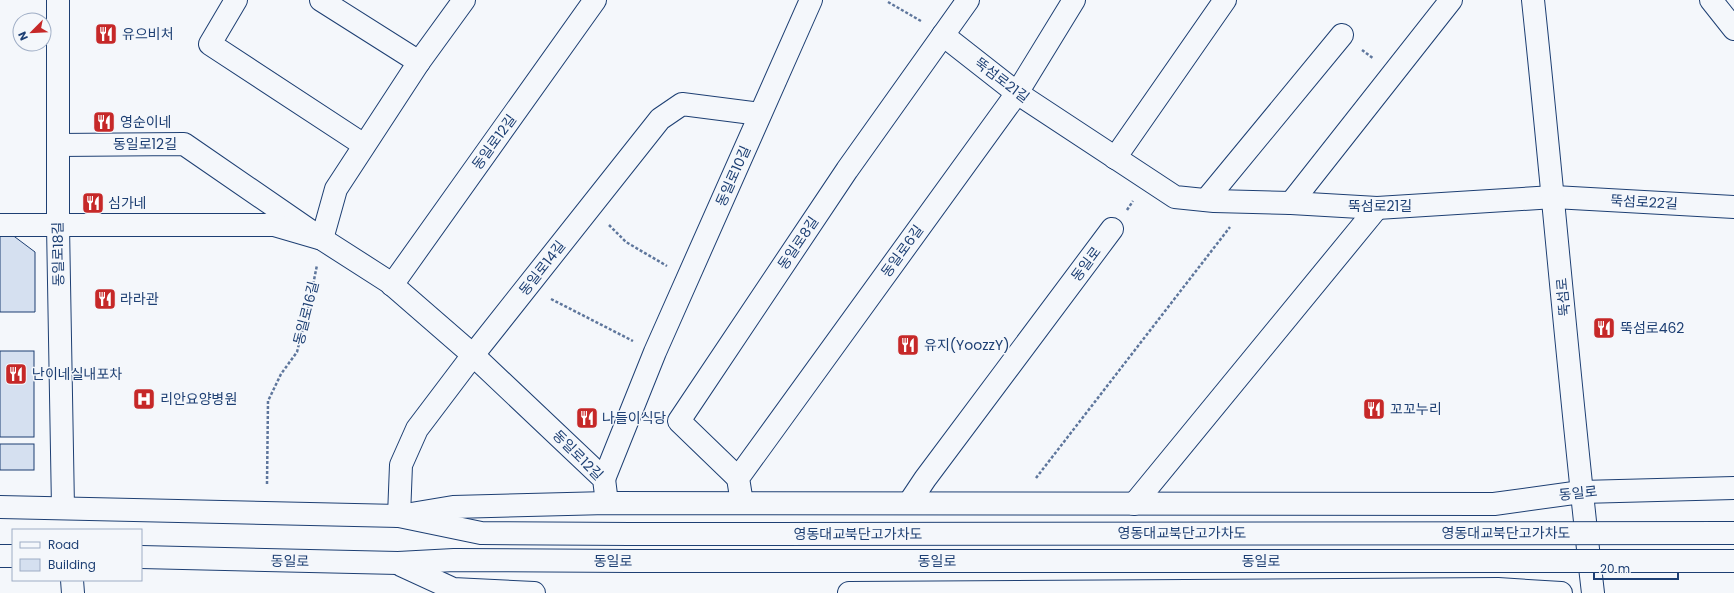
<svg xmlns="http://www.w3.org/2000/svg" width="1734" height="593" viewBox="0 0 1734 593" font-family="Poppins,'Noto Sans KR',sans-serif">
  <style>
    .building { fill: #d5e0f0; stroke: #1d3f73 }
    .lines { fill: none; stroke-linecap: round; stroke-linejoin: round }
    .minor-casing { stroke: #1d3f73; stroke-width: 24 }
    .major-casing { stroke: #1d3f73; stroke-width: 24 }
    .path { stroke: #5e769c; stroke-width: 2.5; stroke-dasharray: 3 2; stroke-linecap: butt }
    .minor { stroke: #f4f7fb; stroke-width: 22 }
    .major { stroke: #f4f7fb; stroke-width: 22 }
    .major-bridge-casing { stroke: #1d3f73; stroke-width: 24; stroke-linecap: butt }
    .major-bridge { stroke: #f4f7fb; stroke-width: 22 }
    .labels { text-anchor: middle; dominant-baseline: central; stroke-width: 3; stroke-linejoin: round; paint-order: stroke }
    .poi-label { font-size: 14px; fill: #1d3f73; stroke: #f4f7fb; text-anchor: start }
    .street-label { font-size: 14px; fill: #1d3f73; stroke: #f4f7fb }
  </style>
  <rect width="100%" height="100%" fill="#f4f7fb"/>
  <g class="building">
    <polygon points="0,234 11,234 35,252 35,312 0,312"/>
    <rect x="0" y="351" width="34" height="86"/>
    <rect x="0" y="444" width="34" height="26"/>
  </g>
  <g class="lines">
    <g class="minor-casing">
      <g id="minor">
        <polyline points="58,0 58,226 63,508"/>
        <polyline points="236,0 210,44 364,145"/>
        <polyline points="321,0 419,62"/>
        <polyline points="1711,0 1734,29"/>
        <polyline points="943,35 1017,93 1175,197 1214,201 1291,203 1377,208 1554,197 1734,207"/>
        <polyline points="58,145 184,144 322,239 336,189 419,62 464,0"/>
        <polyline points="1115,158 1225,0"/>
        <polyline points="1206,200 1342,35"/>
        <polyline points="1291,203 1451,0"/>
        <polyline points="0,225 274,225 322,239 389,282 473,355 604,479 607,503"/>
        <polyline points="392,285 595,0"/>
        <polyline points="738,478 679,421 847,170 968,0"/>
        <polyline points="604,479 655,352 811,0"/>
        <polyline points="742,503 738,478 1017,93 1074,0"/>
        <polyline points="909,503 925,479 1112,229"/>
        <polyline points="1134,504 1377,208"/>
        <polyline points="399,516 401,465 417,429 473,355 660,119 682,104 760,114"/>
        <polyline points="72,580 73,593"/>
      </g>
    </g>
    <g class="major-casing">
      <g id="major">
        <path d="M1533 0C1554 198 1570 396 1593 593"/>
        <polyline points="0,507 399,516 481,533 630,534"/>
        <polyline points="399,516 453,507 607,503 1494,504 1581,492 1734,488"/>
        <polyline points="0,556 13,556"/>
        <polyline points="141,557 398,563 454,560 629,561"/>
        <polyline points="401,565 453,589 534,593"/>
        <polyline points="849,593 1498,589 1561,593"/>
      </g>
    </g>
    <g class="path">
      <polyline points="888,2 921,21"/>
      <polyline points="1362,50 1374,59"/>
      <polyline points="1127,210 1133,201"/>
      <polyline points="609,225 626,242 667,266"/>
      <polyline points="551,299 633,341"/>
      <polyline points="1036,478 1230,227"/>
      <polyline points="267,484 268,401 281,374 297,352 310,300 317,265"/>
    </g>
    <use href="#minor" class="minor"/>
    <use href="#major" class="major"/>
    <g class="major-bridge-casing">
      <g id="major-bridge">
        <polyline points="630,534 1734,533"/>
        <polyline points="629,561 1734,561"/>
      </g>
    </g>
    <use href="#major-bridge" class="major-bridge"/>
  </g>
  <defs>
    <g id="restaurant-square" transform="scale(1.15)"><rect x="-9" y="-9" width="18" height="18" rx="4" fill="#c62828" stroke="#f4f7fb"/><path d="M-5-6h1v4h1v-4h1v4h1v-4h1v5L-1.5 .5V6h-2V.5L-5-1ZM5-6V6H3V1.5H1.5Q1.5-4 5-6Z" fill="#fff"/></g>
    <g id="hospital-square" transform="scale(1.15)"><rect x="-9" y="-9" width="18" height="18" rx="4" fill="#c62828" stroke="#f4f7fb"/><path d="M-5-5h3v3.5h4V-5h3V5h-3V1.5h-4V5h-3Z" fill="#fff"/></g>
  </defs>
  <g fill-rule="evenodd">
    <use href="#restaurant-square" x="106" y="34"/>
    <use href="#restaurant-square" x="104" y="122"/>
    <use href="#restaurant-square" x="93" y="203"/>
    <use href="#restaurant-square" x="105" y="299"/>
    <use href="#restaurant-square" x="1604" y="328"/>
    <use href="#restaurant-square" x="908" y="345"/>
    <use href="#restaurant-square" x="16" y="374"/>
    <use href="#hospital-square" x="144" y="399"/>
    <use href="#restaurant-square" x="1374" y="409"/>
    <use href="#restaurant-square" x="587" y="418"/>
  </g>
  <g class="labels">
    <g class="poi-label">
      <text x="122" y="34">유으비처</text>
      <text x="120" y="122">영순이네</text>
      <text x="108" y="203">심가네</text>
      <text x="120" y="299">라라관</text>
      <text x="1620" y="328">뚝섬로462</text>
      <text x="924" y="345">유지(YoozzY)</text>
      <text x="32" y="374">난이네실내포차</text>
      <text x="160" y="399">리안요양병원</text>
      <text x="1390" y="409">꼬꼬누리</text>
      <text x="602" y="418">나들이식당</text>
    </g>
    <g class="street-label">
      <text transform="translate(1002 80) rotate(37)">뚝섬로21길</text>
      <text transform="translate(494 142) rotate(-54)">동일로12길</text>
      <text x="145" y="144">동일로12길</text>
      <text transform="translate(733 176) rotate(-66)">동일로10길</text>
      <text transform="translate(1644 202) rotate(3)">뚝섬로22길</text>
      <text x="1380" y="206">뚝섬로21길</text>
      <text transform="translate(798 243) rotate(-56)">동일로8길</text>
      <text transform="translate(902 251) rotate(-54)">동일로6길</text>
      <text transform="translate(58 254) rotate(-91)">동일로18길</text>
      <text transform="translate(1086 264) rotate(-53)">동일로</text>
      <text transform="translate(542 268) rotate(-52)">동일로14길</text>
      <text transform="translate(1563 297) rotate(-95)">뚝섬로</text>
      <text transform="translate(306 313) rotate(-76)">동일로16길</text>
      <text transform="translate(578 455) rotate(45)">동일로12길</text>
      <text transform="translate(1578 493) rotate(-6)">동일로</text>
      <text x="1182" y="533">영동대교북단고가차도</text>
      <text x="1506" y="533">영동대교북단고가차도</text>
      <text x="858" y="534">영동대교북단고가차도</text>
      <text transform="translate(290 561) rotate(1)">동일로</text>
      <text x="613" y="561">동일로</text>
      <text x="937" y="561">동일로</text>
      <text x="1261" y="561">동일로</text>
    </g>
  </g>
  <rect x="12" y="529" width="130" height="52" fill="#f4f7fb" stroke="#9eadc5"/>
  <rect x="20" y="542" width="20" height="6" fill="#f4f7fb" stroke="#9eadc5"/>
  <text x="48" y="549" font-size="12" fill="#1d3f73">Road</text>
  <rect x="20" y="559" width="20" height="12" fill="#d5e0f0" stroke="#9eadc5"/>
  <text x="48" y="569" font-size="12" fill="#1d3f73">Building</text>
  <g transform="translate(32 32) rotate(246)"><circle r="19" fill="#f4f7fb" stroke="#9eadc5"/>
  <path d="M0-3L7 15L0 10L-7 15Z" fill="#c62828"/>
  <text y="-6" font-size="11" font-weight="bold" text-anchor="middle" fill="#1d3f73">N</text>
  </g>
  <path d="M1594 573v6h84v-6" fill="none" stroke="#1d3f73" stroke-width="2"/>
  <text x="1600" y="573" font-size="12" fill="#1d3f73" stroke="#f4f7fb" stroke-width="3" paint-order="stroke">20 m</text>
</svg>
